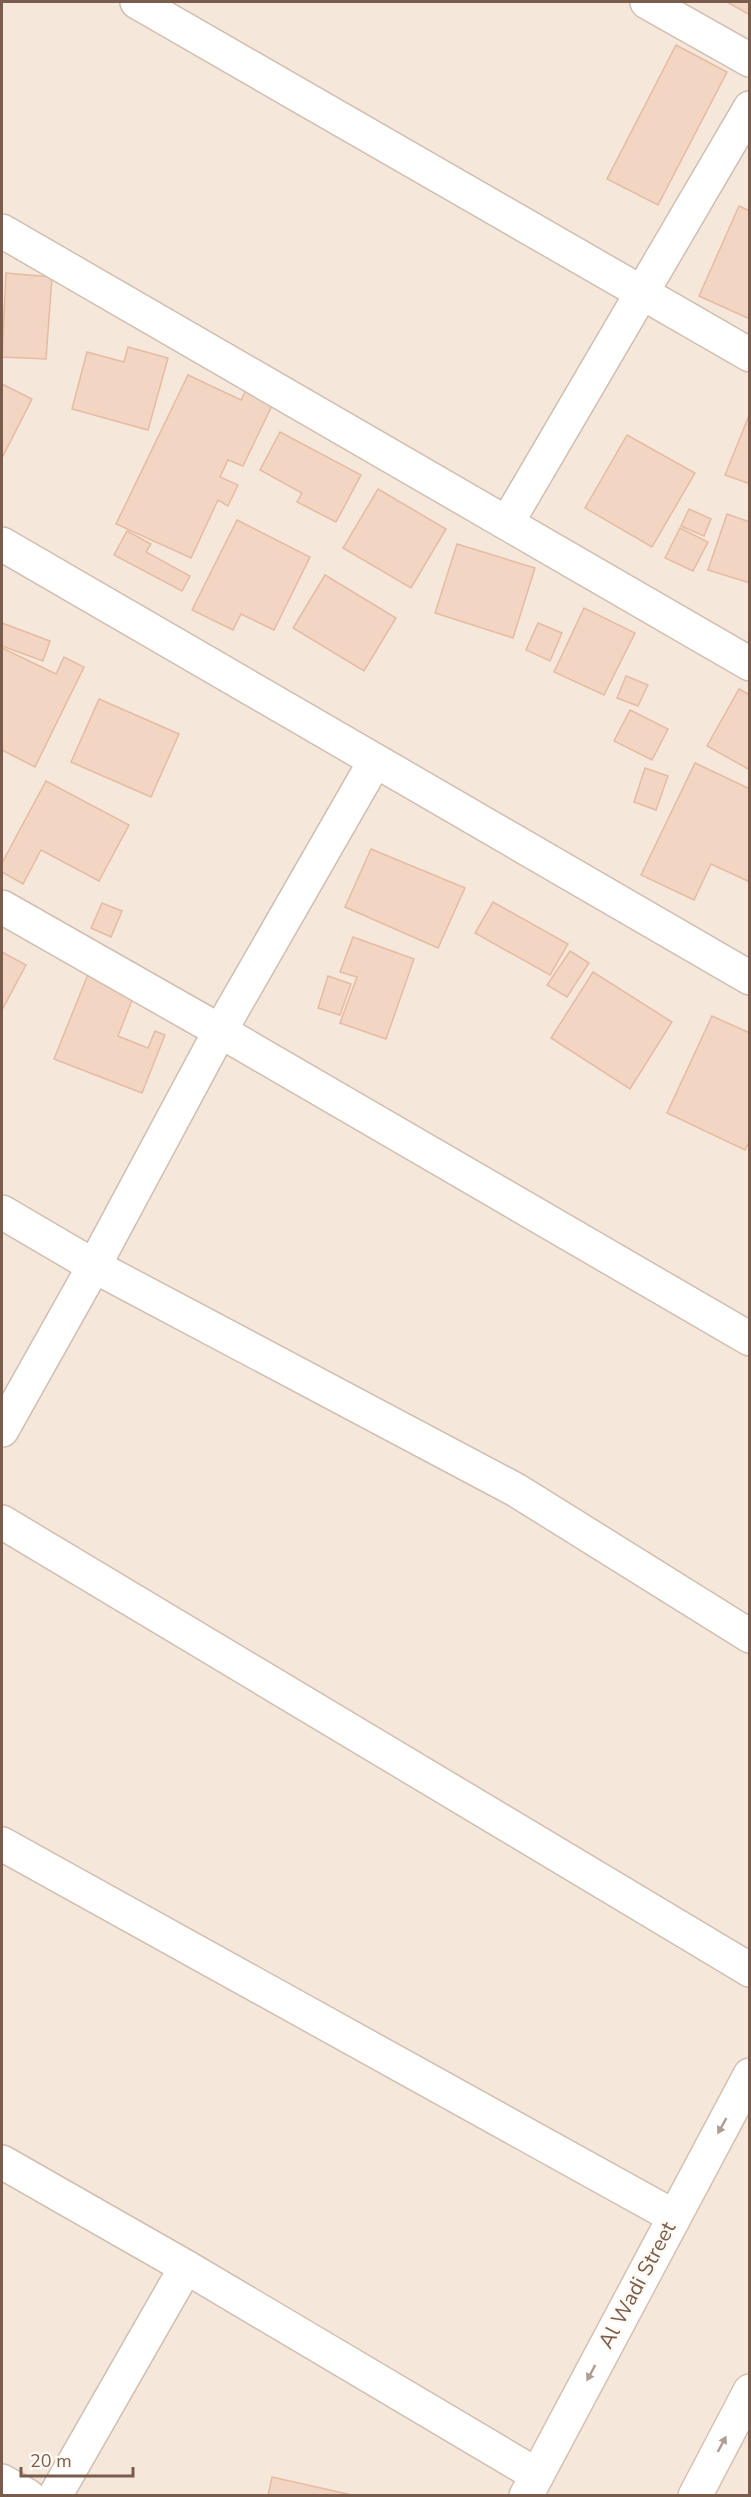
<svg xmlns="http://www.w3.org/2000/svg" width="751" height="2497" viewBox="0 0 751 2497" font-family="'Nunito Sans',sans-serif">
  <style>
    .residential { fill: #f5e8da }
    .building { fill: #f3d5c3; stroke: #e6bba3; stroke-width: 1.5 }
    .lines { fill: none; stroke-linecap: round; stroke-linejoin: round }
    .street-casing { stroke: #d1beb0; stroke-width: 36 }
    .secondary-casing { stroke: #d6c0b0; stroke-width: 36 }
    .street { stroke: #fff; stroke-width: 33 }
    .secondary { stroke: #fff; stroke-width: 33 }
    .oneway { fill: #af9d94 }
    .labels { text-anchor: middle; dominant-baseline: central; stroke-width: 5; stroke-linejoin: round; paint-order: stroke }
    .street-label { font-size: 21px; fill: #7a5c4d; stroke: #fffaf3 }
  </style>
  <rect width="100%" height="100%" fill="#fdf6ec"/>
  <rect class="residential" x="2" y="2" width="747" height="2493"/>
  <g class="building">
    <polygon points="727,2 750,2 750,15"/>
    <polygon points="676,45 727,72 658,205 607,179"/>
    <polygon points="739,206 750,211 750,319 699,296"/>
    <polygon points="6,273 52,277 46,359 2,357"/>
    <polygon points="128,347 168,358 148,430 72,409 87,352 124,362"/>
    <polygon points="188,375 241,400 251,380 278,393 243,466 228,460 220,477 238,485 228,506 218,500 191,558 116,524"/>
    <polygon points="2,384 32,399 2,458"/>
    <polygon points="750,413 750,484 725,475"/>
    <polygon points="280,432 361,475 336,522 297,502 302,493 260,470"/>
    <polygon points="627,435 695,473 652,547 585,508"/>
    <polygon points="378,489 446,529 411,588 343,548"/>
    <polygon points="689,509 711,519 704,536 681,526"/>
    <polygon points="727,514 750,522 750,583 708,570"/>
    <polygon points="237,520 310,557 274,630 241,614 233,630 192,610"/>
    <polygon points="680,528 708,542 693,571 665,558"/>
    <polygon points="127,531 151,544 146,552 190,576 182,591 114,555"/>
    <polygon points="457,544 535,568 513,638 435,613"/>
    <polygon points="325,575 396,618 364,671 293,628"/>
    <polygon points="584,608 635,633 604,695 554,672"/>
    <polygon points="2,623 50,641 43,661 2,646"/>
    <polygon points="538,623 562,633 550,661 526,650"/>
    <polygon points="2,648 56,674 64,657 84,667 35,767 2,750"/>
    <polygon points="626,676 648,685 638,706 617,698"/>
    <polygon points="739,689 750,695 750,770 707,746"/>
    <polygon points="99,699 179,734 151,797 71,762"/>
    <polygon points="630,710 668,729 652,760 614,741"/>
    <polygon points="695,763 750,789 750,882 711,864 694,900 641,875"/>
    <polygon points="645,768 668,776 656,810 634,802"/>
    <polygon points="46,781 129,825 99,881 41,850 23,884 2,872 2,863"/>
    <polygon points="371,849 465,888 438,948 345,907"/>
    <polygon points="493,902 568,944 550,975 475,933"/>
    <polygon points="102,903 122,911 111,937 91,928"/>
    <polygon points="353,937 414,959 386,1039 340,1023 357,977 340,972"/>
    <polygon points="570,951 589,963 567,997 547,985"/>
    <polygon points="2,952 26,965 2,1010"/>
    <polygon points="91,967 138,985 118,1036 148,1048 155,1031 165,1035 142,1093 54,1059"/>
    <polygon points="593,972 672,1022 630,1089 551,1038"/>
    <polygon points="328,976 351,984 340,1015 318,1008"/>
    <polygon points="712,1016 750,1033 750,1140 745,1150 667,1113"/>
    <polygon points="272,2477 352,2495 268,2496"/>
  </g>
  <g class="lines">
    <g class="street-casing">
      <g id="street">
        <polyline points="137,2 750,355"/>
        <polyline points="647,2 750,60"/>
        <polyline points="2,231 750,664"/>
        <polyline points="507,523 750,108"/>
        <polyline points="2,544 750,978"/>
        <polyline points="2,907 220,1031 750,1339"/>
        <polyline points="2,1212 94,1266 516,1490 750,1636"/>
        <polyline points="2,1430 94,1266 220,1031 375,761"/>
        <polyline points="2,1522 750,1970"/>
        <polyline points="2,1844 673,2216"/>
        <polyline points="2,2162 186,2267 537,2475"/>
        <polyline points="2,2481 28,2496"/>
        <polyline points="55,2496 186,2267"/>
      </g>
    </g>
    <g class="secondary-casing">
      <g id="secondary">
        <polyline points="526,2496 750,2075"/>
        <polyline points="695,2496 750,2391"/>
      </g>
    </g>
    <use href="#street" class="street"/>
    <use href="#secondary" class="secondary"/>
  </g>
  <defs><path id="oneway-solid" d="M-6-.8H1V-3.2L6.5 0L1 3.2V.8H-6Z" transform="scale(1.5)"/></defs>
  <g class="oneway">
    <use href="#oneway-solid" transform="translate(722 2126) rotate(119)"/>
    <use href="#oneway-solid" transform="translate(591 2373) rotate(118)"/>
    <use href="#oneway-solid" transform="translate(722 2444) rotate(-62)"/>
  </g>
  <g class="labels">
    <g class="street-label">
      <text transform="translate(637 2285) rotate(-62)">Al Wadi Street</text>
    </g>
  </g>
  <rect width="751" height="2497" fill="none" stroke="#7a5c4d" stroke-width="6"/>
  <path d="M21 2467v9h112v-9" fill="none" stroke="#7a5c4d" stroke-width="3"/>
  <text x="30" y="2467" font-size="18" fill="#7a5c4d" stroke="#fffaf3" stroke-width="4.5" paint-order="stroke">20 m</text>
</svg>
